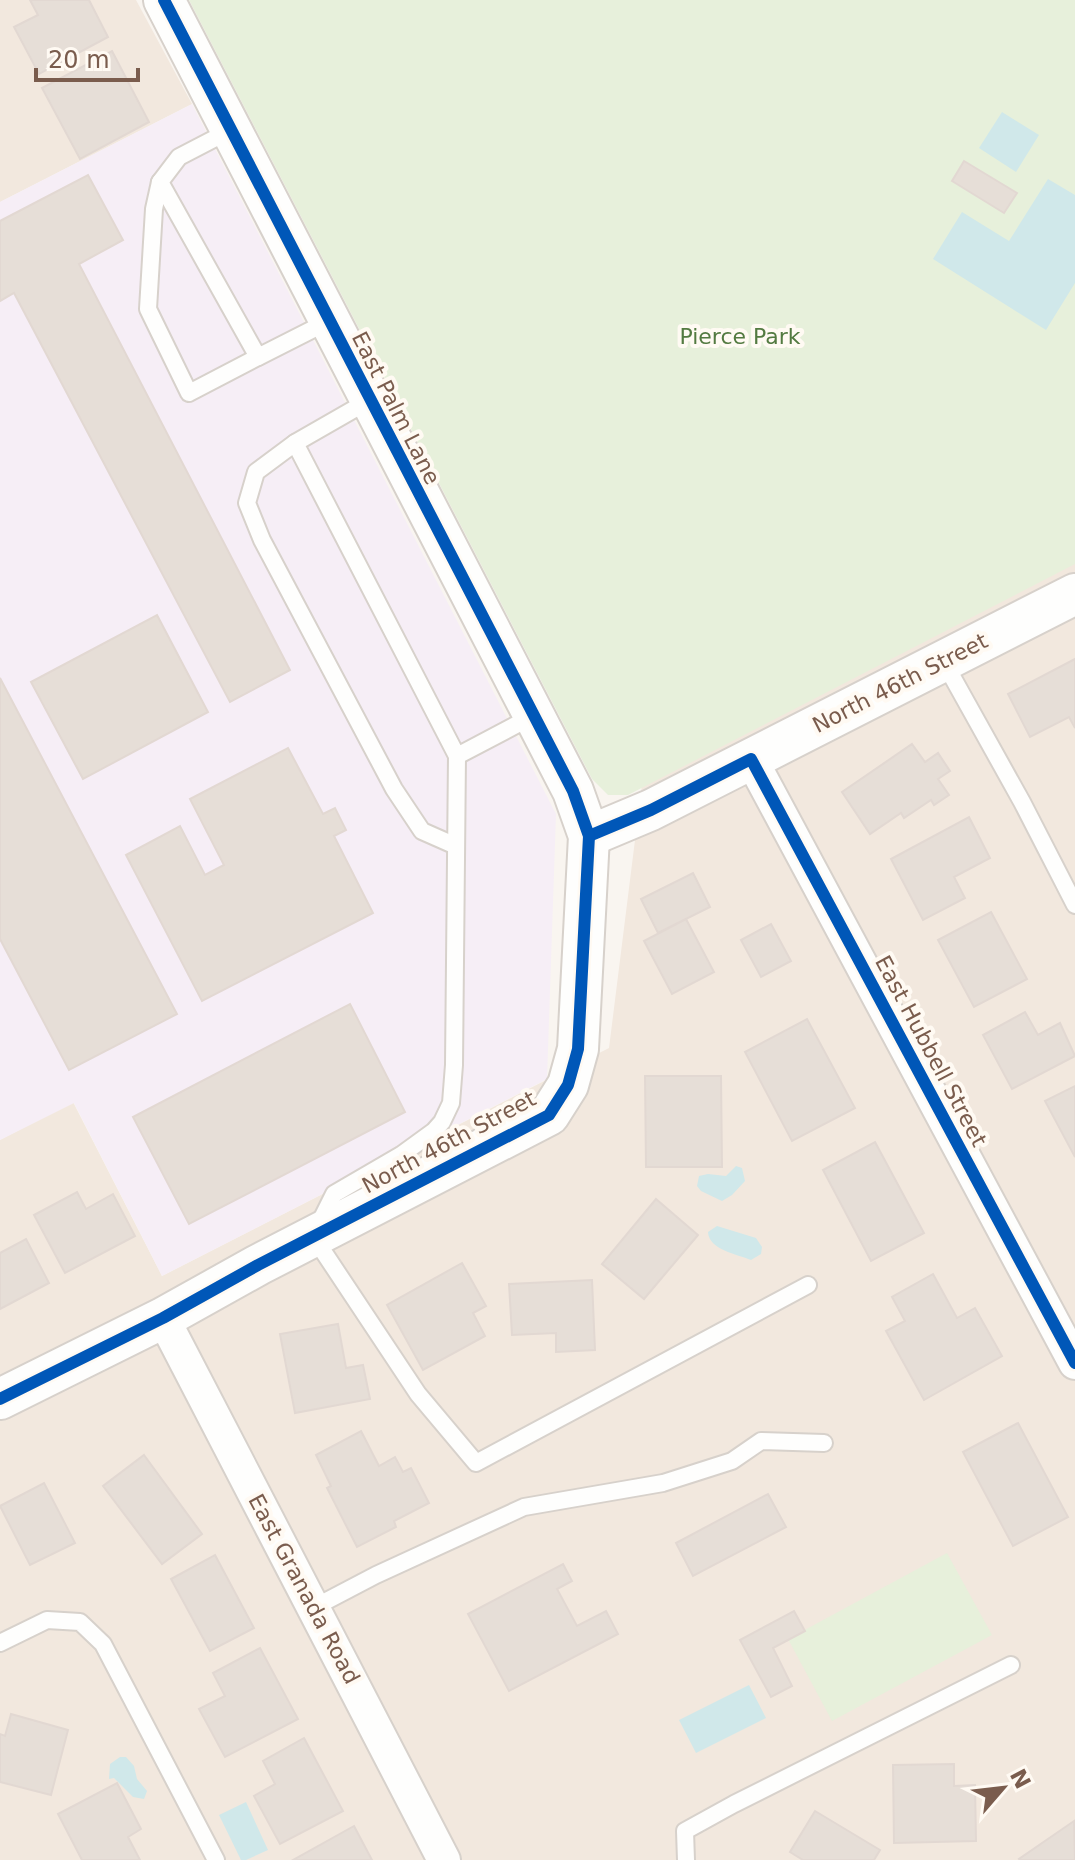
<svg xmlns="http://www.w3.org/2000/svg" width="1075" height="1860" viewBox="0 0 1075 1860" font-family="'DejaVu Sans',sans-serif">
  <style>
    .residential { fill: #f2e8de }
    .education { fill: #f6eef6 }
    .green { fill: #e7f0db }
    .water { fill: #d0e8ea }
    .building { fill: #e6ded7; stroke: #e2d8d2; stroke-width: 2 }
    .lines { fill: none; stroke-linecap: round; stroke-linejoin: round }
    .service-casing { stroke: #d7d1cb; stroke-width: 20 }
    .minor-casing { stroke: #d7d1cb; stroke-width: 36 }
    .tertiary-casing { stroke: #d7d1cb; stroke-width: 44 }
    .service { stroke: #fefefd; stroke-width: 16 }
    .minor { stroke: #fefefd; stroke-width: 32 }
    .tertiary { stroke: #fefefd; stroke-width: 40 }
    .cycleway-casing { stroke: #fffaf3; stroke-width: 17 }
    .cycleway { stroke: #0057b8; stroke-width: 12 }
    .labels { text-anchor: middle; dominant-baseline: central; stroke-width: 8; stroke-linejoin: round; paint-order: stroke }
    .park-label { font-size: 22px; fill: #537a41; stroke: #fffaf3 }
    .street-label { font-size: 22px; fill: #7a5c4d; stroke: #fffaf3 }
  </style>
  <rect width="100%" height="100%" fill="#f9f5f0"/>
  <g class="residential">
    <polygon points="0,0 136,0 192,104 0,202"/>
    <polygon points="1075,558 1075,1860 0,1860 0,1140 73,1102 162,1276 609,1048 644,768"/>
  </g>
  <polygon class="education" points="192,104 556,814 547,1079 162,1276 74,1103 0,1140 0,202"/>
  <g class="green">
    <polygon points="189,0 1075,0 1075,564 628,795 608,795 592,779"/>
    <polygon points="947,1553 992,1635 832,1721 788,1639"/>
  </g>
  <g class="water">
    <polygon points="1002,112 1039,135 1016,172 979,148"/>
    <polygon points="1048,179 1075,195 1075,283 1046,330 933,259 962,212 1009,241"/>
    <polygon points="736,1166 742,1168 745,1181 732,1195 722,1201 701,1191 697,1186 699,1176 708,1174 726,1176"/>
    <path d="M717 1226 756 1238 762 1247 761 1254 751 1260C737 1254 709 1250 708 1232Z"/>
    <polygon points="749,1685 766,1718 696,1753 679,1720"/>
    <polygon points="120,1757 126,1757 134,1766 137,1779 147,1791 144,1799 133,1797 114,1778 109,1779 110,1764"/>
    <polygon points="246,1802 268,1850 246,1860 241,1860 219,1815"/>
  </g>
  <g class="building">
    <polygon points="30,0 89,0 108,37 39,74 14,27 38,15"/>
    <polygon points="112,51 149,122 80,159 42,88"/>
    <polygon points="964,161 1017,193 1004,213 952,181"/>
    <polygon points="88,175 123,240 79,264 290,670 230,702 14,293 0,301 0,221"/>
    <polygon points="157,615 208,712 83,779 31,682"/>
    <polygon points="1075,659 1075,728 1069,717 1030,737 1008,694"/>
    <polygon points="0,678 177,1014 69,1070 0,939"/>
    <polygon points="912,744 925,762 938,753 950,771 938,779 949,795 934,805 931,800 904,818 901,813 870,834 842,792"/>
    <polygon points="288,748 323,814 335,808 346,830 334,836 373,913 202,1001 126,855 180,826 205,875 224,865 190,799"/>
    <polygon points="969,817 990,858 954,877 965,898 923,920 891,859"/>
    <polygon points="693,873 710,907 658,933 641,899"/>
    <polygon points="991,912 1027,979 974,1007 938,940"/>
    <polygon points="686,919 714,972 672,994 644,941"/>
    <polygon points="771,924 791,961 761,977 741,940"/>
    <polygon points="350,1004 405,1112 189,1224 133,1117"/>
    <polygon points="1025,1012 1038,1035 1060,1023 1075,1056 1012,1089 983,1035"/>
    <polygon points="807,1019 855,1108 792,1141 745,1052"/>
    <polygon points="645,1076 721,1076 722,1167 646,1167"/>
    <polygon points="1075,1086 1075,1157 1045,1101"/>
    <polygon points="875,1142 924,1233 871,1261 823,1170"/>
    <polygon points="77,1192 86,1209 113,1194 135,1236 65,1273 34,1215"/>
    <polygon points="656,1199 698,1235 644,1299 602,1264"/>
    <polygon points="26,1239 49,1283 0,1309 0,1253"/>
    <polygon points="462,1263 486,1306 473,1313 485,1336 423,1370 387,1305"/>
    <polygon points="933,1274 957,1318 975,1308 1002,1356 924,1400 886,1331 905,1321 892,1297"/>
    <polygon points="592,1280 595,1350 556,1352 556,1333 512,1335 509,1284"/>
    <polygon points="338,1324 346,1368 363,1365 370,1399 295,1413 280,1334"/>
    <polygon points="1018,1423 1068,1517 1013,1546 963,1452"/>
    <polygon points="361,1431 379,1466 395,1457 403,1472 411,1468 429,1503 394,1521 396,1527 357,1547 327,1488 331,1486 316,1455"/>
    <polygon points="144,1455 202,1534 162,1564 103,1486"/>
    <polygon points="44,1483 75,1543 30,1565 0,1506"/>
    <polygon points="768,1494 786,1527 693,1576 676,1543"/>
    <polygon points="215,1555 254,1628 210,1651 171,1579"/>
    <polygon points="563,1564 572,1581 557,1589 577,1626 606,1611 618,1634 509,1691 468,1614"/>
    <polygon points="794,1611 805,1631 773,1648 792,1686 771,1697 740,1640"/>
    <polygon points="260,1648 298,1719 225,1757 199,1709 225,1696 213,1673"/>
    <polygon points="11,1714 68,1730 51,1795 0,1782 0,1734 5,1736"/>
    <polygon points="304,1738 343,1811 280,1844 254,1796 275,1784 263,1761"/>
    <polygon points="954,1764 954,1786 975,1785 976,1841 894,1843 893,1765"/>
    <polygon points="117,1783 141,1829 128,1837 140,1860 82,1860 58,1814"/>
    <polygon points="815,1811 880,1850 874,1860 803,1860 790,1852"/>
    <polygon points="1074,1821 1075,1860 1020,1860 1019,1859"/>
    <polygon points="354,1826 372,1860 293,1860"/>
  </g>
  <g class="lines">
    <g class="service-casing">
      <g id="service">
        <polyline points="231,130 179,157 160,182 258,357 329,321"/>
        <polyline points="160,182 154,209 148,309 189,393 258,357"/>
        <polyline points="370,400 295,443 457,756 533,716"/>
        <polyline points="295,443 256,472 247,503 262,540 394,789 422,831 456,846"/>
        <polyline points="944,662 1022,802 1075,905"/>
        <polyline points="457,756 454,1065 451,1103 442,1122 434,1131 401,1155 334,1194 313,1236 418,1394 476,1463 808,1285"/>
        <polyline points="313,1608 376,1575 524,1507 663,1483 732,1461 761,1441 824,1443"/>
        <polyline points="0,1643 47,1620 80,1622 103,1644 216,1860"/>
        <polyline points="686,1860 685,1831 734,1804 1011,1665"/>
      </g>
    </g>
    <g class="minor-casing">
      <g id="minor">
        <polyline points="751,759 1075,1363"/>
        <polyline points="163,1318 444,1860"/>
      </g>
    </g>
    <g class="tertiary-casing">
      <g id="tertiary">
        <polyline points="589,836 651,810 1075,594"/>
        <polyline points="0,1399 163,1318 258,1265 549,1115 568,1085 578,1049 589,836 573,791 164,0"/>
      </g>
    </g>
    <use href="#service" class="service"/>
    <use href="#minor" class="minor"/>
    <use href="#tertiary" class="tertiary"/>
    <g class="cycleway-casing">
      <g id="cycleway">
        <polyline points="589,836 651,810 751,759 1075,1363"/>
        <polyline points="0,1399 163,1318 258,1265 549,1115 568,1085 578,1049 589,836 573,791 164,0"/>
      </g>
    </g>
    <use href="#cycleway" class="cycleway"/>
  </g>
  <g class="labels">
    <g class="park-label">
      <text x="740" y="336">Pierce Park</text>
    </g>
    <g class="street-label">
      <text transform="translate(396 408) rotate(63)">East Palm Lane</text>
      <text transform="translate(900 683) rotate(-27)">North 46th Street</text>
      <text transform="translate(931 1051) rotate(62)">East Hubbell Street</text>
      <text transform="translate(449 1142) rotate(-28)">North 46th Street</text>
      <text transform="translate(304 1589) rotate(62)">East Granada Road</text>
    </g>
  </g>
  <g transform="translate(1003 1788) rotate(62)" stroke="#fffaf3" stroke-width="6" paint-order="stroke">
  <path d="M0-6L14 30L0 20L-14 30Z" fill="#7a5c4d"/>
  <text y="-12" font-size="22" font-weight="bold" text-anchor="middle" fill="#7a5c4d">N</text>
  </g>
  <path d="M36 68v12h102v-12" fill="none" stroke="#7a5c4d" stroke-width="4"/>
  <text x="48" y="68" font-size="24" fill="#7a5c4d" stroke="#fffaf3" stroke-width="6" paint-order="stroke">20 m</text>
</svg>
